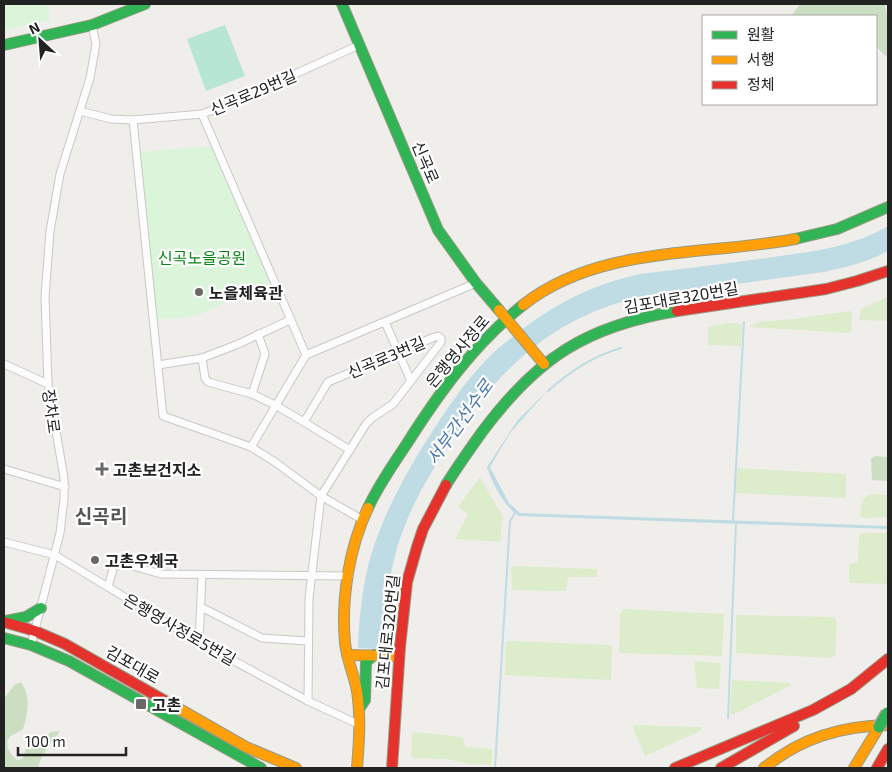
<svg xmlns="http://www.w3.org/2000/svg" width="892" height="772" viewBox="0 0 892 772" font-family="'Exo 2','Noto Sans KR',sans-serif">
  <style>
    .grass { fill: #ddeccb }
    .forest { fill: #cbdec1 }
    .park { fill: #daf5da }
    .pitch { fill: #b7e6d2 }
    .water { fill: #bfdbe3 }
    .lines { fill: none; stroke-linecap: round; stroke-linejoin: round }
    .stream { stroke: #bfdbe3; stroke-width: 2 }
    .street-casing { stroke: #c9c8c7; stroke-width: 9 }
    .fast-casing { stroke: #999a82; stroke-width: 12 }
    .slow-casing { stroke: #999a82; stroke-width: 12 }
    .jam-casing { stroke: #999a82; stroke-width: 12 }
    .street { stroke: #fdfcfc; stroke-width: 7 }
    .fast { stroke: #30b455; stroke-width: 10 }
    .slow { stroke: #ff9f0a; stroke-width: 10 }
    .jam { stroke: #e5322d; stroke-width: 10 }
    .fast-bridge-casing { stroke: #c5a2ac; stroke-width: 14; stroke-linecap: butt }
    .fast-bridge { stroke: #30b455; stroke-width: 11 }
    .poi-dot { fill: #6a6968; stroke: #fff; stroke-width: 2 }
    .labels { text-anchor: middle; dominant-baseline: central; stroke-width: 4.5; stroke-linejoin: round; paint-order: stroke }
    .street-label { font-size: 16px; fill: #222; stroke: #fff }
    .park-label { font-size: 16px; fill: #0c8416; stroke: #fff }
    .poi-label { font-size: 16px; font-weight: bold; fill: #222; stroke: #fff; text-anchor: start }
    .water-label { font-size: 18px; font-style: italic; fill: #4a7aab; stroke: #fff }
    .quarter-label { font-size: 19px; font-weight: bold; fill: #555; stroke: #fff }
  </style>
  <rect width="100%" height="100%" fill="#f0eeeb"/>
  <g class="grass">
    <polygon points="888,297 888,321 859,320 861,309"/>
    <polygon points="849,311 852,312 851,332 849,333 748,327 760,322 794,319"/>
    <polygon points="727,323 742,324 741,346 708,345 708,327"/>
    <polygon points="739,468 846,474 846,498 737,493 736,491 737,470"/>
    <polygon points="480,477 503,517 501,525 501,542 455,539 468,514 458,507"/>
    <path d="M872 494 888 495V517L864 518 860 516C861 506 861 497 872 494Z"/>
    <polygon points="863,533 888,533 888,584 852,583 849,582 849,564 858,562 859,535"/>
    <polygon points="514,566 597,569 597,577 568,577 566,591 515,590 512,589 511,568"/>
    <polygon points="623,609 724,614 722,656 620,653 619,651 620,615"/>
    <polygon points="736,615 835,617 837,624 835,656 831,658 736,653"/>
    <polygon points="508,641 612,645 611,680 505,675 506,643"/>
    <polygon points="694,661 721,663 719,689 697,688"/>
    <polygon points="732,680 790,683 791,685 733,715 731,714 730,711"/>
    <polygon points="636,725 700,727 702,728 700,731 645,756 633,728 633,726"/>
    <polygon points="415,732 462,737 466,747 492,749 492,765 471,764 445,759 413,758 411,756 412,734"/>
  </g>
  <g class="forest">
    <polygon points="800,4 885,4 888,21 888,55 885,56 876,46 876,16 791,16"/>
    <polygon points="875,456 888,457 888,481 872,480 871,459"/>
    <path d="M21 682C31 696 28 714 23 729 19 732 16 733 12 735 2 742 10 755 17 760L22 759 24 756 26 747 42 740 51 732 60 731 42 756 38 768H4V699L14 685Z"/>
  </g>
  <g class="park">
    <polygon points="4,4 48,4 50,20 4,30"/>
    <polygon points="212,146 270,282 201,314 189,317 158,319 156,314 140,152"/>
  </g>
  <polygon class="pitch" points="225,25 245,76 206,91 187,39"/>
  <g class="water">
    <path d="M888 226V251C868 262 846 267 824 272 785 277 746 283 707 288 683 291 657 293 632 299 547 321 495 374 448 446 427 478 408 511 397 548 388 581 383 614 381 649L358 648C359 619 362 590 369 562 381 518 407 470 432 432 448 407 465 382 486 360 495 350 505 343 515 335 554 304 591 285 640 274 682 269 724 264 766 258 808 252 851 248 888 226Z"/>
    <path d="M549 389 510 433 490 467 509 503 520 513 888 526V529L519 516C504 507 492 483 487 467L517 421Z"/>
  </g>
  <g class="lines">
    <g class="stream">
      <path d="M548 391C569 372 593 356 621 348"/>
      <polyline points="733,521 744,322"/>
      <polyline points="728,718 736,523"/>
      <polyline points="495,768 510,521 515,513"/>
    </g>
    <g class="street-casing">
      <g id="street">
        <polyline points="80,111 111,119 133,120 202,114 231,103 359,45"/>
        <polyline points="202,114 306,355"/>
        <polyline points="133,120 163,416 251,447 275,462 321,496 363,520"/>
        <polyline points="385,322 411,381"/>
        <polyline points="202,358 205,378 208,382 252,394 277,406 304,422 328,382 432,338 438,336 441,338 441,342 393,404 372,418 366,424 321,496 309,598 308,701"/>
        <polyline points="4,364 48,384"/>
        <polyline points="158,365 202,358 236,345 290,320"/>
        <polyline points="252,394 265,354 258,334"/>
        <polyline points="304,422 350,450"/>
        <polyline points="251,447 306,355 476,283"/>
        <polyline points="4,469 65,487"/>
        <polyline points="4,542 55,555 199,642 308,701 358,724"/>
        <polyline points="108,587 114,566 122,563 161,574 349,576"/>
        <polyline points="201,607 262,638 307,641"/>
        <polyline points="199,642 202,575"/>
        <polyline points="31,645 60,533 64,499 64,478 48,384 45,297 50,231 60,174 90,78 96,44 92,25"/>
      </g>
    </g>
    <g class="fast-casing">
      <g id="fast">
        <polyline points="342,4 438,230 476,283 499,310"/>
        <polyline points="4,45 92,25 145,4"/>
        <polyline points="795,239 837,229 888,207"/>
        <path d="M446 485C457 467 470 449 482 432 537 358 586 326 677 311"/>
        <path d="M368 508C378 486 392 466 406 445 439 393 474 344 523 305"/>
        <polyline points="6,621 26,617 41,608"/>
        <polyline points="4,638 31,645 69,661 261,768"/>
        <polyline points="359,709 365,700 366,662 374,655"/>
      </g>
    </g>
    <g class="slow-casing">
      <g id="slow">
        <path d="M523 305C599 245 706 256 795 239"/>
        <polyline points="499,310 544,364"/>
        <polyline points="347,655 399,656"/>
        <polyline points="169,703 246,747 296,768"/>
        <path d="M357 768C359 743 361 717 357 691 354 675 347 660 345 643 341 599 349 548 368 508"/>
        <path d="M764 768C801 738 841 726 888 725"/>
        <polyline points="854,768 879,727"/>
      </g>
    </g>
    <g class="jam-casing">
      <g id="jam">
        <polyline points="677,311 826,289 857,281 888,271"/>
        <polyline points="4,622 35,631 65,644 169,703"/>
        <polyline points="392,768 400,647 407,582 417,547 423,529 446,485"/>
        <polyline points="675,768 813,710 851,689 888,659"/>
        <polyline points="721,768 794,726"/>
        <polyline points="877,768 888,749"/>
      </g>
    </g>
    <use href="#street" class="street"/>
    <use href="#fast" class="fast"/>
    <use href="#slow" class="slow"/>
    <use href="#jam" class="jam"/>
    <g class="fast-bridge-casing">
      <polyline id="fast-bridge" points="879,727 887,713"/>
    </g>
    <use href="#fast-bridge" class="fast-bridge"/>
  </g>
  <g class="poi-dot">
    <circle cx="199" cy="292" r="5"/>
    <path d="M99.5 461.5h5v5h5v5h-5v5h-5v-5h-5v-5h5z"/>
    <circle cx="95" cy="560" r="5"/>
    <rect x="135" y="698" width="12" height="12" rx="2.5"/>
  </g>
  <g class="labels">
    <g class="street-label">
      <text transform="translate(253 92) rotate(-23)">신곡로29번길</text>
      <text transform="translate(426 162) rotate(67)">신곡로</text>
      <text transform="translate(681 297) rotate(-10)">김포대로320번길</text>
      <text transform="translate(457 351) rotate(-50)">은행영사정로</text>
      <text transform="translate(386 357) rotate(-23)">신곡로3번길</text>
      <text transform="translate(52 411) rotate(82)">장차로</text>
      <text transform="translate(180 629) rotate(30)">은행영사정로5번길</text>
      <text transform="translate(387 632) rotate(-84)">김포대로320번길</text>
      <text transform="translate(133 664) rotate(30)">김포대로</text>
    </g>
    <g class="park-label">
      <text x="202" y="257">신곡노을공원</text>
    </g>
    <g class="poi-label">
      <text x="209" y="292">노을체육관</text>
      <text x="113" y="469">고촌보건지소</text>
      <text x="105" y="560">고촌우체국</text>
      <text x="152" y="704">고촌</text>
    </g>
    <g class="water-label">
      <text transform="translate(459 422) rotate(-54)">서부간선수로</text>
    </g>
    <g class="quarter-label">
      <text x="101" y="515">신곡리</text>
    </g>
  </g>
  <rect width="892" height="772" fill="none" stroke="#222222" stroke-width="10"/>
  <rect x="702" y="15" width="175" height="90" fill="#ffffff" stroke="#a7a7a7"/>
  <rect x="712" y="31" width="25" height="8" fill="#30b455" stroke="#a7a7a7"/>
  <text x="747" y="40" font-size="15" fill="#222222">원활</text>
  <rect x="712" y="56" width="25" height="8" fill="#ff9f0a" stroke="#a7a7a7"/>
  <text x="747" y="65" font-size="15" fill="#222222">서행</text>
  <rect x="712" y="81" width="25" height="8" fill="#e5322d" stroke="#a7a7a7"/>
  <text x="747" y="90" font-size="15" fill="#222222">정체</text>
  <g transform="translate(40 40) rotate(334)" stroke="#ffffff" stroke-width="4" paint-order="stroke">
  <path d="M0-4L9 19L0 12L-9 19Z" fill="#222222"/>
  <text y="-8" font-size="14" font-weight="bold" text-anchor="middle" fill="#222222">N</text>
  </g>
  <path d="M18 747v8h108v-8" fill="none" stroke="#222222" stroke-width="2.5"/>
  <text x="25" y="747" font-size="15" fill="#222222" stroke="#ffffff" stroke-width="4" paint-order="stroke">100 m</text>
</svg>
